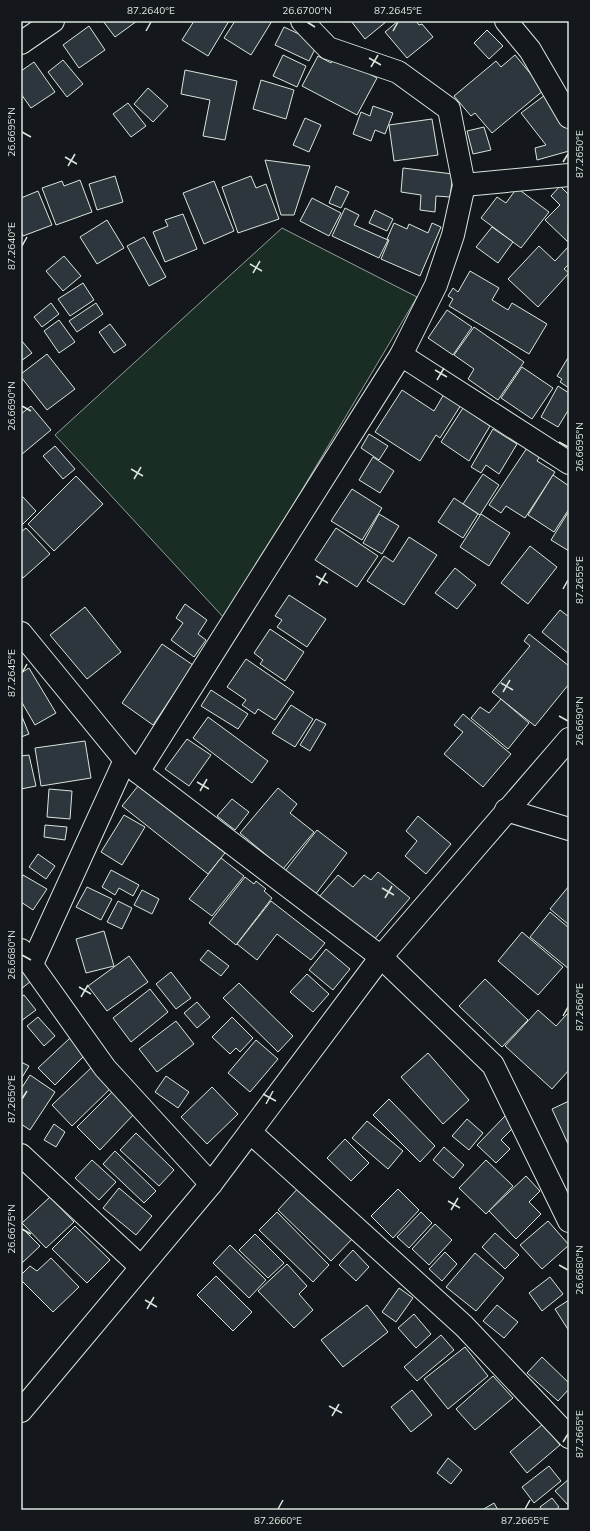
<svg xmlns="http://www.w3.org/2000/svg" width="590" height="1531" viewBox="0 0 590 1531" font-family="Mulish,sans-serif">
  <style>
    .green { fill: #1a2d24; stroke: #939e99 }
    .building { fill: #2c363c; stroke: #d8e6dc }
    .lines { fill: none; stroke-linecap: round; stroke-linejoin: round }
    .minor-casing { stroke: #d8e6dc; stroke-width: 24 }
    .minor { stroke: #14181c; stroke-width: 22 }
    .ticks { fill: none; stroke: #d8e6dc; stroke-width: 1.5 }
    .neatline { fill: none; stroke: #d8e6dc; stroke-width: 1.5 }
    .ticks-label { font-size: 10px; text-anchor: middle; fill: #d8e6dc }
  </style>
  <rect width="100%" height="100%" fill="#14181c"/>
  <polygon class="green" points="282,228 417,297 225,619 55,435"/>
  <g class="building">
    <polygon points="103,21 137,21 115,37"/>
    <polygon points="194,21 229,21 208,56 182,40"/>
    <polygon points="235,21 272,21 251,55 224,38"/>
    <polygon points="351,21 387,21 365,39"/>
    <polygon points="398,21 416,21 419,25 422,24 433,37 407,58 385,32"/>
    <polygon points="89,26 105,50 79,68 63,45"/>
    <polygon points="284,27 318,43 309,61 275,45"/>
    <polygon points="487,30 503,46 489,59 474,43"/>
    <polygon points="283,55 306,66 297,87 273,76"/>
    <polygon points="515,55 544,90 492,133 475,113 471,116 454,96 496,61 501,67"/>
    <polygon points="318,56 331,63 335,56 377,78 357,115 302,86"/>
    <polygon points="63,60 83,84 67,97 48,72"/>
    <polygon points="34,62 55,92 31,108 21,94 21,71"/>
    <polygon points="185,70 237,81 225,140 203,136 210,100 181,94"/>
    <polygon points="261,80 294,90 286,119 253,109"/>
    <polygon points="148,88 168,106 153,122 134,104"/>
    <polygon points="545,95 569,126 569,151 537,160 535,148 546,145 521,113"/>
    <polygon points="128,103 146,126 131,137 113,114"/>
    <polygon points="373,106 393,113 385,134 375,130 371,141 353,134 361,112 370,116"/>
    <polygon points="305,118 321,125 309,152 293,145"/>
    <polygon points="432,119 438,155 394,161 389,125"/>
    <polygon points="484,127 491,150 473,154 467,131"/>
    <polygon points="265,160 310,166 294,215 281,215"/>
    <polygon points="403,168 453,174 450,197 436,196 435,212 420,210 421,195 401,192"/>
    <polygon points="115,176 123,202 97,210 89,184"/>
    <polygon points="251,176 256,188 266,184 279,219 238,233 222,187"/>
    <polygon points="80,180 92,212 56,225 42,188 62,181 64,186"/>
    <polygon points="214,181 234,231 204,244 183,193"/>
    <polygon points="336,186 349,192 341,208 329,203"/>
    <polygon points="560,186 569,195 568,242 545,220 560,205 551,196"/>
    <polygon points="517,188 549,212 521,248 481,218 497,197 506,203"/>
    <polygon points="38,191 52,225 23,236 21,231 21,198"/>
    <polygon points="312,198 341,213 329,236 300,221"/>
    <polygon points="345,208 359,215 354,225 388,240 379,258 332,236"/>
    <polygon points="375,210 393,219 387,231 369,223"/>
    <polygon points="183,214 197,249 165,262 153,232 168,226 165,220"/>
    <polygon points="107,220 124,248 97,264 80,237"/>
    <polygon points="394,223 407,229 409,224 428,233 432,223 441,227 420,276 381,259 389,240 387,239"/>
    <polygon points="492,227 513,242 498,263 476,247"/>
    <polygon points="144,237 166,277 149,286 127,246"/>
    <polygon points="539,246 555,261 569,246 569,264 564,269 569,273 538,307 508,279"/>
    <polygon points="64,256 81,276 63,291 46,271"/>
    <polygon points="470,271 499,288 492,300 508,310 512,303 547,324 529,354 449,306 453,299 448,296 453,288 458,292"/>
    <polygon points="83,283 94,300 70,316 58,299"/>
    <polygon points="51,303 59,314 42,327 34,317"/>
    <polygon points="96,303 103,314 77,332 69,321"/>
    <polygon points="447,310 472,327 453,355 428,338"/>
    <polygon points="59,320 75,342 59,353 44,331"/>
    <polygon points="110,324 126,345 114,353 99,332"/>
    <polygon points="474,327 524,362 498,400 468,379 474,369 454,355"/>
    <polygon points="21,340 32,353 21,361"/>
    <polygon points="47,354 75,389 47,410 21,377 21,374"/>
    <polygon points="569,356 569,388 560,382 562,379 557,376"/>
    <polygon points="522,367 553,388 532,419 501,398"/>
    <polygon points="558,386 569,393 569,409 558,427 541,417"/>
    <polygon points="402,390 434,411 444,394 461,405 440,438 436,435 420,461 375,432"/>
    <polygon points="31,406 51,430 21,455 21,414"/>
    <polygon points="463,408 490,426 469,461 441,442"/>
    <polygon points="493,429 517,444 499,474 486,465 481,473 471,467"/>
    <polygon points="369,434 388,446 379,460 361,448"/>
    <polygon points="55,446 75,469 63,479 43,456"/>
    <polygon points="527,448 540,456 537,461 555,472 525,518 506,506 501,513 489,505"/>
    <polygon points="373,457 394,471 380,493 359,480"/>
    <polygon points="483,474 499,485 480,515 463,504"/>
    <polygon points="553,475 569,486 569,509 554,532 528,515"/>
    <polygon points="76,476 103,504 54,551 28,524"/>
    <polygon points="352,489 382,508 362,540 331,521"/>
    <polygon points="21,495 36,511 21,526"/>
    <polygon points="454,498 478,514 463,538 438,522"/>
    <polygon points="569,511 569,551 551,540"/>
    <polygon points="379,514 399,526 382,554 363,543"/>
    <polygon points="481,514 510,533 489,566 460,547"/>
    <polygon points="26,528 50,554 23,578 21,575 21,532"/>
    <polygon points="336,528 378,556 357,587 315,560"/>
    <polygon points="409,537 437,555 404,605 367,581 384,556 393,562"/>
    <polygon points="530,546 557,567 528,604 501,583"/>
    <polygon points="455,568 476,585 457,609 435,593"/>
    <polygon points="289,595 326,619 307,647 277,627 282,620 275,616"/>
    <polygon points="185,604 207,620 198,634 206,640 194,657 171,640 183,623 176,618"/>
    <polygon points="85,607 121,652 87,679 50,635"/>
    <polygon points="560,610 569,617 569,654 542,632"/>
    <polygon points="270,629 304,652 285,681 260,664 263,660 254,653"/>
    <polygon points="529,634 569,666 569,684 535,726 492,692 530,646 524,641"/>
    <polygon points="162,644 193,665 153,725 122,703"/>
    <polygon points="246,659 294,692 275,720 258,709 255,714 242,705 246,700 227,687"/>
    <polygon points="29,668 56,713 35,725 21,701 21,673"/>
    <polygon points="211,690 248,714 238,729 201,706"/>
    <polygon points="501,699 529,723 508,749 471,718 480,707 489,713"/>
    <polygon points="291,705 313,719 295,747 272,733"/>
    <polygon points="21,714 29,734 21,737"/>
    <polygon points="463,714 511,754 483,787 444,754 463,732 454,725"/>
    <polygon points="208,717 268,761 252,783 193,738"/>
    <polygon points="316,719 326,724 310,751 300,745"/>
    <polygon points="187,739 211,755 189,786 165,769"/>
    <polygon points="85,741 91,778 41,786 35,748"/>
    <polygon points="29,755 36,786 21,789 21,756"/>
    <polygon points="138,786 225,853 208,874 122,806"/>
    <polygon points="278,788 297,804 290,813 314,832 283,869 240,833"/>
    <polygon points="49,789 72,791 70,819 47,817"/>
    <polygon points="232,799 249,812 235,830 217,816"/>
    <polygon points="124,815 145,827 122,865 101,852"/>
    <polygon points="418,816 451,844 426,874 405,856 417,841 406,831"/>
    <polygon points="45,825 67,827 65,840 44,837"/>
    <polygon points="317,830 347,853 315,895 285,871"/>
    <polygon points="38,854 55,866 46,879 29,867"/>
    <polygon points="221,858 244,876 212,916 189,899"/>
    <polygon points="111,870 139,885 133,896 119,888 115,895 102,887"/>
    <polygon points="378,872 410,898 373,941 319,897 338,875 353,887 364,875 371,880"/>
    <polygon points="23,875 47,889 33,910 21,902 21,879"/>
    <polygon points="245,877 254,884 256,881 266,889 264,891 272,898 236,945 209,923"/>
    <polygon points="569,886 569,925 550,909"/>
    <polygon points="87,887 112,899 101,920 76,907"/>
    <polygon points="142,890 159,899 152,914 134,905"/>
    <polygon points="118,901 132,908 122,929 107,922"/>
    <polygon points="271,901 325,943 311,960 277,934 257,960 237,944"/>
    <polygon points="550,912 569,928 569,969 530,937"/>
    <polygon points="104,931 114,966 86,973 76,939"/>
    <polygon points="522,932 563,967 538,995 498,961"/>
    <polygon points="326,949 350,969 333,990 309,970"/>
    <polygon points="208,950 229,966 221,976 200,960"/>
    <polygon points="129,956 148,982 107,1011 88,986"/>
    <polygon points="21,961 35,978 21,989"/>
    <polygon points="171,972 191,998 176,1009 156,984"/>
    <polygon points="307,974 329,994 313,1012 290,992"/>
    <polygon points="485,979 528,1020 502,1047 459,1006"/>
    <polygon points="239,983 293,1036 278,1052 223,998"/>
    <polygon points="150,989 168,1012 131,1042 113,1018"/>
    <polygon points="24,995 36,1010 21,1021 21,997"/>
    <polygon points="197,1002 210,1017 197,1028 184,1013"/>
    <polygon points="538,1010 556,1026 567,1014 569,1015 569,1070 552,1089 505,1046"/>
    <polygon points="38,1017 55,1036 44,1046 27,1026"/>
    <polygon points="232,1017 253,1038 240,1052 236,1048 230,1054 212,1037"/>
    <polygon points="176,1021 194,1044 157,1072 139,1049"/>
    <polygon points="70,1038 86,1054 55,1085 38,1068"/>
    <polygon points="256,1040 278,1059 250,1092 228,1073"/>
    <polygon points="428,1053 469,1100 443,1124 401,1077"/>
    <polygon points="21,1062 29,1066 21,1079"/>
    <polygon points="92,1067 112,1087 72,1126 52,1105"/>
    <polygon points="30,1075 55,1092 30,1130 21,1124 21,1089"/>
    <polygon points="166,1076 189,1092 178,1108 155,1092"/>
    <polygon points="212,1087 238,1114 207,1144 181,1117"/>
    <polygon points="112,1092 134,1114 100,1150 77,1127"/>
    <polygon points="389,1099 435,1146 420,1162 373,1115"/>
    <polygon points="569,1101 569,1146 552,1109"/>
    <polygon points="505,1116 515,1126 501,1140 510,1149 496,1163 477,1145"/>
    <polygon points="467,1119 483,1133 469,1150 452,1136"/>
    <polygon points="367,1121 403,1151 388,1169 352,1138"/>
    <polygon points="54,1124 65,1132 56,1147 44,1140"/>
    <polygon points="136,1133 174,1170 159,1186 120,1150"/>
    <polygon points="345,1139 369,1163 351,1181 327,1158"/>
    <polygon points="444,1147 464,1165 453,1178 433,1160"/>
    <polygon points="115,1151 156,1191 144,1203 103,1164"/>
    <polygon points="92,1160 116,1182 99,1200 75,1178"/>
    <polygon points="486,1160 513,1186 486,1214 459,1188"/>
    <polygon points="526,1176 540,1191 529,1202 541,1214 516,1239 489,1211"/>
    <polygon points="301,1185 354,1237 331,1261 278,1210"/>
    <polygon points="119,1188 152,1216 136,1235 103,1208"/>
    <polygon points="398,1189 419,1210 393,1238 371,1216"/>
    <polygon points="50,1197 74,1222 46,1248 22,1223"/>
    <polygon points="277,1212 329,1265 313,1282 259,1230"/>
    <polygon points="421,1212 432,1223 409,1248 397,1237"/>
    <polygon points="548,1221 569,1245 542,1269 520,1245"/>
    <polygon points="435,1224 452,1240 429,1265 412,1249"/>
    <polygon points="75,1226 110,1260 87,1283 52,1249"/>
    <polygon points="22,1228 40,1246 21,1264 21,1229"/>
    <polygon points="495,1233 519,1255 505,1269 482,1247"/>
    <polygon points="255,1234 284,1263 268,1278 239,1250"/>
    <polygon points="230,1245 266,1280 249,1298 213,1263"/>
    <polygon points="353,1250 369,1267 356,1281 339,1265"/>
    <polygon points="445,1252 457,1264 442,1281 429,1269"/>
    <polygon points="475,1253 504,1278 476,1311 446,1287"/>
    <polygon points="51,1258 79,1287 53,1312 21,1280 21,1275 30,1266 37,1271"/>
    <polygon points="287,1264 307,1286 299,1294 313,1310 294,1328 258,1291"/>
    <polygon points="216,1276 252,1312 233,1331 197,1295"/>
    <polygon points="550,1277 563,1294 542,1311 529,1293"/>
    <polygon points="399,1288 413,1298 396,1322 382,1312"/>
    <polygon points="569,1300 569,1331 555,1309"/>
    <polygon points="367,1305 388,1332 343,1367 321,1340"/>
    <polygon points="497,1305 518,1322 504,1338 483,1321"/>
    <polygon points="414,1314 431,1334 416,1348 398,1328"/>
    <polygon points="441,1335 454,1350 417,1381 404,1367"/>
    <polygon points="465,1347 488,1376 448,1409 424,1379"/>
    <polygon points="542,1357 569,1383 569,1389 558,1401 527,1373"/>
    <polygon points="493,1376 513,1398 475,1430 456,1409"/>
    <polygon points="412,1390 432,1415 411,1432 391,1407"/>
    <polygon points="543,1424 560,1445 527,1473 510,1452"/>
    <polygon points="448,1458 462,1470 451,1484 437,1473"/>
    <polygon points="549,1466 561,1481 534,1503 522,1487"/>
    <polygon points="569,1479 569,1506 555,1491"/>
    <polygon points="552,1498 559,1507 555,1510 542,1510 540,1507"/>
    <polygon points="494,1503 498,1510 482,1510"/>
  </g>
  <g class="lines">
    <g class="minor-casing">
      <g id="minor">
        <polyline points="506,21 530,50 569,117"/>
        <polyline points="21,43 53,21"/>
        <polyline points="464,185 569,175"/>
        <polyline points="401,355 569,463"/>
        <polyline points="21,633 125,760 138,772 381,957 493,1065 569,1221"/>
        <polyline points="138,772 401,355 436,285 453,235 464,185 449,109 398,72 328,48 302,21"/>
        <polyline points="506,810 569,829"/>
        <polyline points="21,950 105,1068 211,1184"/>
        <polyline points="32,964 125,760"/>
        <polyline points="250,1132 464,1326 569,1437"/>
        <polyline points="21,1155 141,1267"/>
        <polyline points="21,1411 211,1184 381,957 569,739"/>
      </g>
    </g>
    <use href="#minor" class="minor"/>
  </g>
  <path class="ticks" d="M307 22 315 27M146 31 151 22M393 31 398 22M369 58 381 65M371 67 378 55M22 132 31 137M65 157 77 164M563 162 568 154M68 166 75 154M22 246 27 237M250 264 262 271M253 273 260 261M435 370 447 377M437 380 444 368M22 406 31 411M559 442 568 447M131 469 143 476M134 479 141 467M316 576 328 583M319 585 326 573M563 589 568 580M22 673 27 664M501 683 513 690M503 692 510 680M559 716 568 721M197 782 209 789M200 791 207 779M382 888 394 895M385 898 392 886M22 955 31 960M79 987 91 994M81 997 88 985M563 1016 568 1007M263 1094 276 1101M22 1099 27 1091M266 1104 273 1091M448 1201 460 1208M451 1210 458 1198M22 1229 31 1234M559 1265 568 1270M145 1300 157 1307M147 1309 154 1297M329 1406 342 1413M332 1416 339 1404M563 1442 568 1434M278 1509 283 1500M525 1509 530 1500"/>
  <rect width="590" height="1531" fill="none" stroke="#14181c" stroke-width="44"/>
  <rect x="22" y="22" width="546" height="1487" class="neatline"/>
  <g class="ticks-label">
    <text x="151" y="14">87.2640°E</text>
    <text x="307" y="14">26.6700°N</text>
    <text x="398" y="14">87.2645°E</text>
    <text transform="translate(11 132) rotate(-90)" y="4">26.6695°N</text>
    <text transform="translate(579 154) rotate(-90)" y="4">87.2650°E</text>
    <text transform="translate(11 246) rotate(-90)" y="4">87.2640°E</text>
    <text transform="translate(11 406) rotate(-90)" y="4">26.6690°N</text>
    <text transform="translate(579 447) rotate(-90)" y="4">26.6695°N</text>
    <text transform="translate(579 580) rotate(-90)" y="4">87.2655°E</text>
    <text transform="translate(11 673) rotate(-90)" y="4">87.2645°E</text>
    <text transform="translate(579 721) rotate(-90)" y="4">26.6690°N</text>
    <text transform="translate(11 955) rotate(-90)" y="4">26.6680°N</text>
    <text transform="translate(579 1007) rotate(-90)" y="4">87.2660°E</text>
    <text transform="translate(11 1099) rotate(-90)" y="4">87.2650°E</text>
    <text transform="translate(11 1229) rotate(-90)" y="4">26.6675°N</text>
    <text transform="translate(579 1270) rotate(-90)" y="4">26.6680°N</text>
    <text transform="translate(579 1434) rotate(-90)" y="4">87.2665°E</text>
    <text x="278" y="1524">87.2660°E</text>
    <text x="525" y="1524">87.2665°E</text>
  </g>
</svg>
